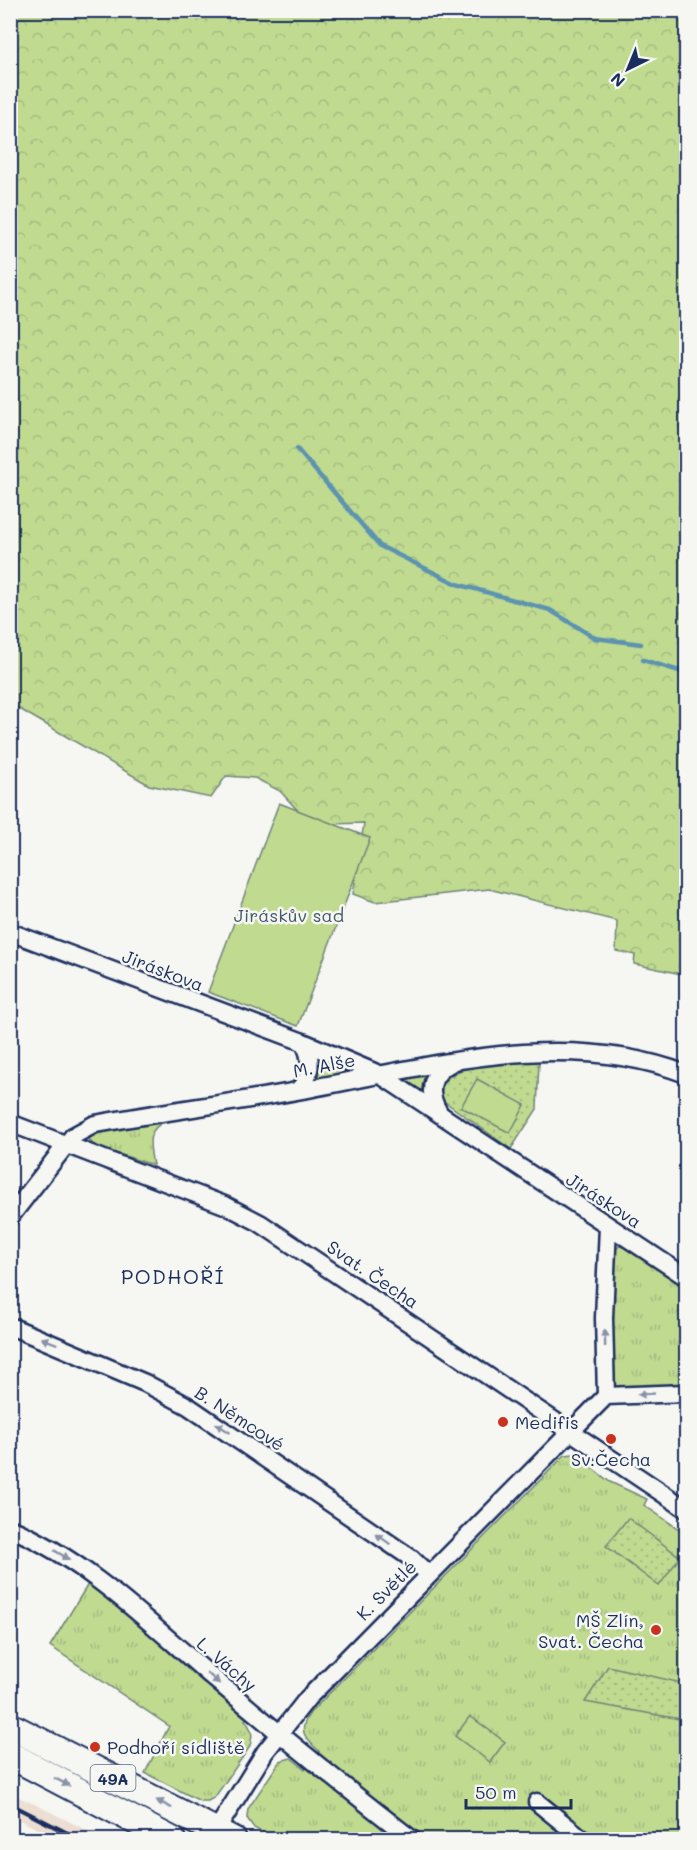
<svg xmlns="http://www.w3.org/2000/svg" width="697" height="1850" viewBox="0 0 697 1850" font-family="Mali,sans-serif">
  <style>
    .built { fill: #edded4 }
    .grass { fill: url(#grass-tufts); stroke: #6e8477; stroke-width: 1.5 }
    .forest { fill: url(#forest-crowns); stroke: #6e8477; stroke-width: 1.5 }
    .park { fill: url(#park-dots); stroke: #6e8477; stroke-width: 1.5 }
    .garden { fill: #c0da90; stroke: #6e8477; stroke-width: 1.5 }
    .lines { fill: none; stroke-linecap: round; stroke-linejoin: round }
    .stream { stroke: #5c93af; stroke-width: 4.5 }
    .street-casing { stroke: #1b2f5e; stroke-width: 21 }
    .primary-casing { stroke: #1b2f5e; stroke-width: 30 }
    .street { stroke: #f6f6f2; stroke-width: 16 }
    .primary { stroke: #f6f6f2; stroke-width: 26 }
    .rail { stroke: #1b2f5e; stroke-width: 4.5 }
    .oneway { fill: #8892a8 }
    .poi-dot { fill: #c8321e; stroke: #f6f6f2; stroke-width: 2 }
    .labels { text-anchor: middle; dominant-baseline: central; stroke-width: 5; stroke-linejoin: round; paint-order: stroke }
    .shield { fill: #f6f6f2; stroke: #5d6b8a; stroke-width: 1.5 }
    .shield-label { font-size: 16px; font-weight: bold; fill: #1b2f5e }
    .park-label { font-size: 18px; fill: #445a6a; stroke: #f6f6f2 }
    .street-label { font-size: 18px; fill: #1b2f5e; stroke: #f6f6f2 }
    .poi-label { font-size: 18px; fill: #1b2f5e; stroke: #f6f6f2; text-anchor: start }
    .neighbourhood-label { font-size: 20px; letter-spacing: 1.5px; fill: #1b2f5e; stroke: #f6f6f2 }
  </style>
  <defs>
    <pattern id="grass-tufts" width="24" height="20" patternUnits="userSpaceOnUse" patternTransform="scale(1.5)"><rect width="24" height="20" fill="#c0da90"/><path d="M3 7l-1-3M5 7V3M7 7l1-3M15 17l-1-3M17 17v-4M19 17l1-3" fill="none" stroke="#a4bb7f"/></pattern>
    <pattern id="forest-crowns" width="20" height="18" patternUnits="userSpaceOnUse" patternTransform="scale(1.5)"><rect width="20" height="18" fill="#c0da90"/><path d="M2 6a3 3 0 1 1 6 0M12 15a3 3 0 1 1 6 0" fill="none" stroke="#a4bb7f"/></pattern>
    <pattern id="park-dots" width="8" height="8" patternUnits="userSpaceOnUse" patternTransform="scale(1.5)"><rect width="8" height="8" fill="#c0da90"/><path d="M2 2h.1M6 6h.1" fill="none" stroke="#a4bb7f" stroke-width="1.8" stroke-linecap="round"/></pattern>
  </defs>
  <rect width="100%" height="100%" fill="#f6f6f2"/>
  <filter id="ink" filterUnits="userSpaceOnUse"><feTurbulence type="fractalNoise" baseFrequency=".0167" numOctaves="2"/><feDisplacementMap in="SourceGraphic" scale="12" xChannelSelector="R" yChannelSelector="G"/><feConvolveMatrix kernelMatrix="1 2 1 2 8 2 1 2 1" color-interpolation-filters="sRGB"/></filter>
  <g filter="url(#ink)">
    <polygon class="built" points="10,1793 34,1804 105,1839 58,1839 11,1816"/>
    <g class="grass">
      <polygon points="318,1056 355,1072 313,1080"/>
      <polygon points="424,1075 427,1077 422,1092 403,1080 404,1078"/>
      <path d="M168 1120C145 1129 149 1144 153 1165L94 1146 89 1139 99 1130Z"/>
      <polygon points="619,1246 632,1249 686,1285 686,1388 615,1389 611,1378 613,1252"/>
      <path d="M574 1454 610 1482 647 1499 644 1505 686 1534V1839H275L254 1828 247 1818 248 1809 280 1761 291 1758 305 1769 319 1751C305 1738 297 1731 310 1713L565 1455Z"/>
      <path d="M90 1581 248 1716 245 1720C252 1729 254 1736 249 1748L215 1797 208 1801H200L145 1773 169 1726 50 1646Z"/>
    </g>
    <polygon class="forest" points="11,11 686,11 686,975 634,964 635,955 616,951 617,921 489,889 375,902 353,894 364,823 330,824 302,815 280,791 255,778 226,776 211,798 149,785 11,704"/>
    <g class="park">
      <path d="M539 1061 537 1109 511 1149 441 1099C434 1059 512 1063 539 1061Z"/>
      <polygon points="628,1518 680,1557 659,1586 606,1546"/>
      <polygon points="608,1666 686,1684 686,1720 585,1702"/>
    </g>
    <g class="garden">
      <polygon points="279,803 370,838 298,1026 208,992"/>
      <polygon points="477,1079 525,1105 510,1133 461,1107"/>
      <polygon points="470,1716 505,1742 490,1762 455,1736"/>
    </g>
    <g class="lines">
      <g class="stream">
        <polyline points="297,449 380,546 457,584 550,610 595,638 641,644"/>
        <polyline points="643,660 686,673"/>
      </g>
      <g class="street-casing">
        <g id="street">
          <polyline points="10,932 303,1042 379,1074 686,1277"/>
          <path d="M298 1090C312 1077 313 1057 303 1042"/>
          <path d="M440 1114C427 1094 429 1074 451 1063"/>
          <polyline points="10,1123 227,1206 260,1223 686,1509"/>
          <path d="M10 1217 73 1136 95 1124C162 1112 230 1103 297 1091 424 1068 560 1026 686 1074"/>
          <polyline points="10,1326 145,1383 188,1406 411,1558 429,1575"/>
          <polyline points="606,1396 604,1318 608,1226"/>
          <path d="M10 1528C88 1561 148 1622 211 1676 277 1732 344 1787 413 1840"/>
          <polyline points="537,1802 584,1840"/>
          <polyline points="216,1831 265,1752 307,1699 606,1396 686,1393"/>
        </g>
      </g>
      <g class="primary-casing">
        <g id="primary">
          <polyline points="10,1726 233,1840"/>
          <polyline points="10,1755 172,1840"/>
        </g>
      </g>
      <use href="#street" class="street"/>
      <use href="#primary" class="primary"/>
      <polyline class="rail" points="10,1804 81,1840"/>
    </g>
    <defs><path id="oneway-solid" d="M-6-.8H1V-3.2L6.5 0L1 3.2V.8H-6Z" transform="scale(1.5)"/></defs>
    <g class="oneway">
      <use href="#oneway-solid" transform="translate(605 1338) rotate(-91)"/>
      <use href="#oneway-solid" transform="translate(49 1341) rotate(-159)"/>
      <use href="#oneway-solid" transform="translate(646 1394) rotate(177)"/>
      <use href="#oneway-solid" transform="translate(223 1428) rotate(-147)"/>
      <use href="#oneway-solid" transform="translate(383 1539) rotate(-145)"/>
      <use href="#oneway-solid" transform="translate(62 1555) rotate(31)"/>
      <use href="#oneway-solid" transform="translate(213 1678) rotate(41)"/>
      <use href="#oneway-solid" transform="translate(62 1782) rotate(27)"/>
      <use href="#oneway-solid" transform="translate(164 1804) rotate(-153)"/>
    </g>
  </g>
  <g class="poi-dot">
    <circle cx="503" cy="1422" r="6"/>
    <circle cx="611" cy="1439" r="6"/>
    <circle cx="656" cy="1630" r="6"/>
    <circle cx="95" cy="1747" r="6"/>
  </g>
  <g class="labels">
    <rect class="shield" x="90.5" y="1765" width="45" height="26" rx="4.5"/>
    <g class="shield-label">
      <text x="113" y="1778">49A</text>
    </g>
    <g class="park-label">
      <text x="289" y="915">Jiráskův sad</text>
    </g>
    <g class="street-label">
      <text transform="translate(163 970) rotate(21)">Jiráskova</text>
      <text transform="translate(324 1065) rotate(-11)">M. Alše</text>
      <text transform="translate(604 1200) rotate(33)">Jiráskova</text>
      <text transform="translate(373 1274) rotate(34)">Svat. Čecha</text>
      <text transform="translate(240 1418) rotate(33)">B. Němcové</text>
      <text transform="translate(386 1590) rotate(-45)">K. Světlé</text>
      <text transform="translate(227 1664) rotate(41)">L. Váchy</text>
    </g>
    <g class="poi-label">
      <text x="515" y="1422">Medifis</text>
      <text x="611" y="1459" text-anchor="middle">Sv.Čecha</text>
      <text x="644" y="1620" text-anchor="end">MŠ Zlín,<tspan x="644" dy="21">Svat. Čecha</tspan></text>
      <text x="107" y="1747">Podhoří sídliště</text>
    </g>
    <g class="neighbourhood-label">
      <text x="173" y="1276">PODHOŘÍ</text>
    </g>
  </g>
  <rect width="697" height="1850" fill="none" stroke="#f6f6f2" stroke-width="36"/>
  <rect x="18" y="18" width="661" height="1814" fill="none" stroke="#1b2f5e" stroke-width="2" filter="url(#ink)"/>
  <g transform="translate(628 69) rotate(223)" stroke="#f6f6f2" stroke-width="4.5" paint-order="stroke">
  <path d="M0-4.5L10 22L0 15L-10 22Z" fill="#1b2f5e"/>
  <text y="-9" font-size="16" font-weight="bold" text-anchor="middle" fill="#1b2f5e">N</text>
  </g>
  <path d="M466 1799v9h105v-9" fill="none" stroke="#1b2f5e" stroke-width="3"/>
  <text x="475" y="1799" font-size="18" fill="#1b2f5e" stroke="#f6f6f2" stroke-width="4.5" paint-order="stroke">50 m</text>
</svg>
